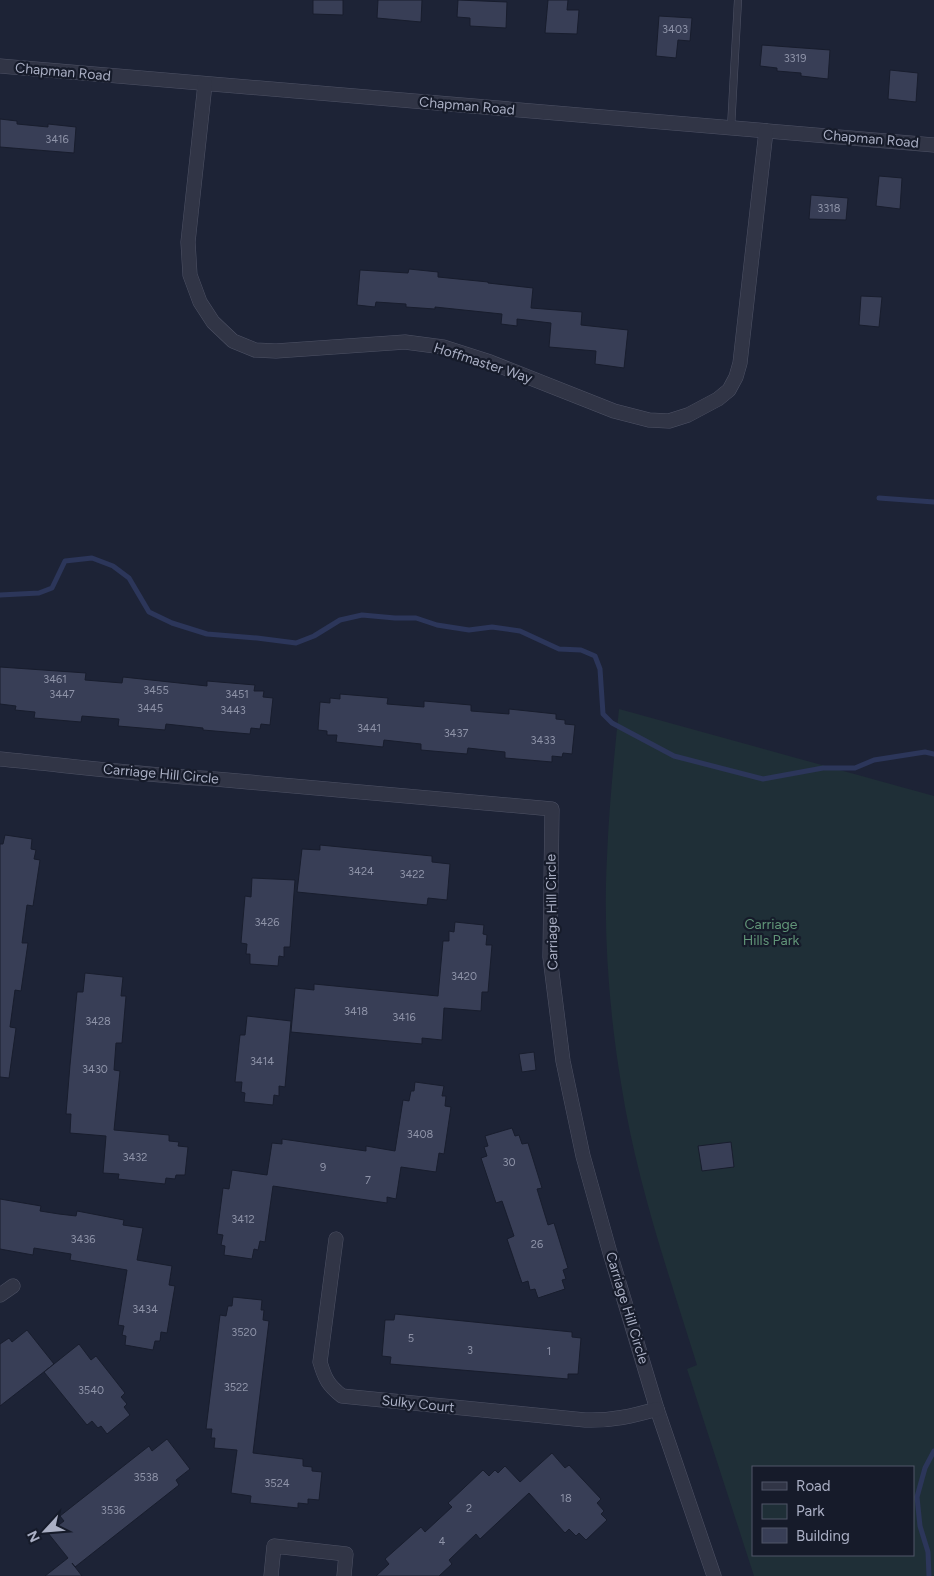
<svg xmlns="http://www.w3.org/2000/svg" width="934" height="1576" font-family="Figtree,sans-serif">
	<rect width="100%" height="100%" fill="#1d2336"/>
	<!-- green -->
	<path fill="#1f2f37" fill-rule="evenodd" d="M619,709L934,796V1576H754L687,1369L697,1365C668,1272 636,1180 621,1083C609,1011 603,930 607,857C609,807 614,758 619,709ZM753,1467H913V1555H753Z"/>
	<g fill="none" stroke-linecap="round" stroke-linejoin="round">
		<!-- stream -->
		<g stroke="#2c365a" stroke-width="5">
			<polyline points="879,498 934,502"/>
			<polyline points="0,595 39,593 52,588 65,561 92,558 113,566 129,578 149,612 172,623 207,634 257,638 296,643 314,636 340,620 362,615 395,618 416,618 437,625 469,630 492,627 520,631 559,649 581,650 595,656 600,669 603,714 612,723 674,756 763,779 823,768 855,768 874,760 925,752 934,754"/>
			<polyline points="929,1576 928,1552 920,1526 917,1497 925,1468 934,1451"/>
		</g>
	</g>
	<!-- building -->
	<g fill="#383e56" stroke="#181d2d">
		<polygon points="313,0 343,0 343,15 313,14"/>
		<polygon points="378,0 422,0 421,22 377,18"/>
		<polygon points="458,0 507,2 506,28 470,26 470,18 457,17"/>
		<polygon points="548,0 568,0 567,10 579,10 577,34 545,33"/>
		<polygon points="659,16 692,18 690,41 678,40 676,58 656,56"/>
		<polygon points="762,45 830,50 828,79 801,76 801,73 777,71 777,68 760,66"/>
		<polygon points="890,70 918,73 916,102 888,99"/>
		<polygon points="0,119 17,121 17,124 48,127 48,124 76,127 74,153 0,147"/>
		<polygon points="879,176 902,178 900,209 876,206"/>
		<polygon points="811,195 848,198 846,220 809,219"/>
		<polygon points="409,269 438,272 438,277 488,282 488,283 533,288 531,308 582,312 581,325 628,330 624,368 595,364 596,351 549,347 551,323 517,319 517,326 501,324 502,314 435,307 435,309 406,307 406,304 376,302 375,307 357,305 360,270 408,273"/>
		<polygon points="861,296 882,297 879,327 859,325"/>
		<polygon points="0,667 86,673 85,680 122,683 123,677 207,686 207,681 255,685 254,691 264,691 263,697 273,698 270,725 261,724 260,729 251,728 250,734 203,730 203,728 166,724 165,730 118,726 119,719 82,716 81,722 34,718 35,712 15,710 16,706 0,704"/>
		<polygon points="340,694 388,698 387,704 424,707 424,701 471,705 471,711 509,714 509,709 556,714 556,719 565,720 565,724 575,725 572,754 563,753 562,757 552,756 552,762 505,758 505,752 468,748 467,754 421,750 421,744 384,740 383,747 336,742 337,735 327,735 327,731 318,730 320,702 330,703 330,698 340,699"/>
		<polygon points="5,835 32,839 31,849 36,850 34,859 40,860 33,906 27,905 22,943 28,943 21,991 15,990 10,1027 16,1028 9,1078 0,1077 0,844 3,844"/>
		<polygon points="320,845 432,856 432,862 450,864 447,900 428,898 427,905 297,892 302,849 320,850"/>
		<polygon points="252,878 295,880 290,947 284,947 284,957 279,956 278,966 250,964 250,954 246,954 247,944 241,943 245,896 251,897"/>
		<polygon points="455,922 484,925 483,934 487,935 486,945 492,945 488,992 482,992 481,1011 444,1008 442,1040 422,1038 422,1044 291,1032 295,988 314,990 314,984 438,996 443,941 449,941 449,931 454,932"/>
		<polygon points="85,973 123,977 121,996 126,996 122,1043 116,1043 114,1070 120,1071 114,1130 169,1135 169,1141 179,1142 178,1146 188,1147 185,1175 176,1175 175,1179 166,1178 165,1184 118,1179 119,1174 103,1173 106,1136 70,1133 71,1114 66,1114 70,1065 77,992 83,992"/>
		<polygon points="247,1016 291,1021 285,1087 279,1086 279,1096 274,1095 273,1105 244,1102 245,1093 241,1092 242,1082 235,1082 240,1035 245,1035"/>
		<polygon points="534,1052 536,1070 522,1072 519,1054"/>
		<polygon points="415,1082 444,1086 442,1096 446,1096 445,1106 451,1107 444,1154 439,1153 436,1172 401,1167 396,1199 387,1197 387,1203 273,1186 265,1242 260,1241 258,1250 254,1249 252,1259 224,1255 225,1246 221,1245 223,1235 217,1234 223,1188 229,1189 232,1170 267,1175 272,1143 282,1144 282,1139 366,1151 366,1146 395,1151 403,1100 409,1101 411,1091 414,1091"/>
		<polygon points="512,1128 515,1136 519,1135 522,1144 528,1143 542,1188 537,1189 548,1225 554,1223 568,1268 563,1270 566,1279 562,1280 565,1289 538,1298 535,1289 530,1290 528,1281 522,1283 507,1239 514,1236 502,1201 496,1203 481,1158 487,1156 484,1147 488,1146 485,1136"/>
		<polygon points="731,1142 734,1167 702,1171 698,1146"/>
		<polygon points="0,1199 41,1206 40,1211 59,1214 76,1216 77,1211 124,1220 123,1225 143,1228 137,1260 172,1266 169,1285 175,1286 167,1333 161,1332 160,1341 155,1341 153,1350 125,1345 126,1336 122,1335 124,1326 118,1325 127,1270 70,1260 71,1254 34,1248 33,1255 0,1249"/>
		<polygon points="233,1297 262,1300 261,1310 264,1310 263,1320 269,1321 253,1453 303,1459 303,1466 312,1467 312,1471 322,1472 319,1500 308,1499 308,1504 298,1503 298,1508 250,1503 251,1496 231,1493 237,1450 214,1448 215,1438 211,1438 212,1429 206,1429 220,1315 226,1316 228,1306 232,1306"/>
		<polygon points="395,1314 572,1332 572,1337 581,1338 578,1374 568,1374 568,1379 390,1364 391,1357 382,1356 385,1320 394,1320"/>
		<polygon points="27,1330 54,1364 0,1406 0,1344 9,1338 12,1342"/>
		<polygon points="79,1344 91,1360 96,1356 125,1393 121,1397 127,1404 124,1407 130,1415 107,1434 101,1426 98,1428 92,1421 87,1425 44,1372"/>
		<polygon points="167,1439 190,1469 176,1480 179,1485 75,1567 72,1563 82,1576 45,1576 68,1558 48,1533 64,1521 60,1516 149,1446 152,1451"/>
		<polygon points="552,1453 565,1468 569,1465 601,1499 597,1503 604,1511 601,1514 607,1520 586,1540 579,1533 576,1536 569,1529 565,1533 529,1493 480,1539 476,1534 449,1560 452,1564 439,1576 376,1576 389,1564 385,1559 421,1527 425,1532 452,1507 448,1503 483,1470 489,1476 495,1470 498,1473 505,1466 520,1482"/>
	</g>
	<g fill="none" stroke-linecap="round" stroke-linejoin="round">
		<defs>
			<polyline id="service" points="731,128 738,0"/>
			<g id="minor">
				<polyline points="0,66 934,145"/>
				<polyline points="205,84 188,242 190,275 200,302 213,322 233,341 255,350 276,351 405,342 443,347 490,362 614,411 649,420 669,421 688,415 718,399 729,390 736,377 740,363 766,131"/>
				<path d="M0,759C72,766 143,775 215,779L552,809L550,957L563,1061L583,1156L610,1253L657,1409L714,1576"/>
				<path d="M336,1239L320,1362C325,1379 328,1385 342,1396L585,1420C611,1421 633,1416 657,1409"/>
				<polyline points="0,1295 13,1286"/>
				<polyline points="271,1576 274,1546 346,1554 344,1576"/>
			</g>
		</defs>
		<!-- service casing -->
		<use href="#service" stroke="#4e5265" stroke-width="8"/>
		<!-- minor casing -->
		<use href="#minor" stroke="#4e5265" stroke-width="15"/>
		<!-- service -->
		<use href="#service" stroke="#313546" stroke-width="7"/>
		<!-- minor -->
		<use href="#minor" stroke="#313546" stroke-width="14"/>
	</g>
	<g text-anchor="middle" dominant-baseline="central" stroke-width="4.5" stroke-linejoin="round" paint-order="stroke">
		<!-- number labels -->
		<g font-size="11" fill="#8e93a8">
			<text x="675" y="29">3403</text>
			<text x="795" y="58">3319</text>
			<text x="57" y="139">3416</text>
			<text x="829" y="208">3318</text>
			<text x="55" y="679">3461</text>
			<text x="156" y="690">3455</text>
			<text x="62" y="694">3447</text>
			<text x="237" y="694">3451</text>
			<text x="150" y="708">3445</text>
			<text x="233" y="710">3443</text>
			<text x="369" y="728">3441</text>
			<text x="456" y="733">3437</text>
			<text x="543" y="740">3433</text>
			<text x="361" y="871">3424</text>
			<text x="412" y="874">3422</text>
			<text x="267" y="922">3426</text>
			<text x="464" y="976">3420</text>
			<text x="356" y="1011">3418</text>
			<text x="404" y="1017">3416</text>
			<text x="98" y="1021">3428</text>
			<text x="262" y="1061">3414</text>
			<text x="95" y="1069">3430</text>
			<text x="420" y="1134">3408</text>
			<text x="135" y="1157">3432</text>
			<text x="509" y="1162">30</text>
			<text x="323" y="1167">9</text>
			<text x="368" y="1180">7</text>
			<text x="243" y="1219">3412</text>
			<text x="83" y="1239">3436</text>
			<text x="537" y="1244">26</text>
			<text x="145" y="1309">3434</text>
			<text x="244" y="1332">3520</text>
			<text x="411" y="1338">5</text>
			<text x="470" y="1350">3</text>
			<text x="549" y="1351">1</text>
			<text x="236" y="1387">3522</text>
			<text x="91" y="1390">3540</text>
			<text x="146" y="1477">3538</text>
			<text x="277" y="1483">3524</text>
			<text x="566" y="1498">18</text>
			<text x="469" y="1508">2</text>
			<text x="113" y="1510">3536</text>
			<text x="442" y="1541">4</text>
		</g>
		<!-- street labels -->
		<g font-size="14" fill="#aaafc4" stroke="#161b2a">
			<text transform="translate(63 72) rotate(5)">Chapman Road</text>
			<text transform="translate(467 106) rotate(5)">Chapman Road</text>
			<text transform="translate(871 139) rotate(5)">Chapman Road</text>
			<text transform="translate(483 363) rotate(18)">Hoffmaster Way</text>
			<text transform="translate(161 774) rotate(5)">Carriage Hill Circle</text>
			<text transform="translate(552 912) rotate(-91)">Carriage Hill Circle</text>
			<text transform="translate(627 1308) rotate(73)">Carriage Hill Circle</text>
			<text transform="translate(418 1404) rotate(6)">Sulky Court</text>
		</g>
		<!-- park labels -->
		<g font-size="14" fill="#619578" stroke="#161b2a">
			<text x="771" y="924">Carriage<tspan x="771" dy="16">Hills Park</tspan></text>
		</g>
	</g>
	<!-- legend -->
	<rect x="752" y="1466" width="162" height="90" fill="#161b2a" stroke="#515668"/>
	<rect x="762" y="1482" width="25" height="8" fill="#313546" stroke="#515668"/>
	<text x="796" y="1491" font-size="15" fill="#aaafc4">Road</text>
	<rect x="762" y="1504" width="25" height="15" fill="#1f2f37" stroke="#515668"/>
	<text x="796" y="1516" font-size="15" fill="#aaafc4">Park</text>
	<rect x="762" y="1528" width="25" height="15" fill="#383e56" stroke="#515668"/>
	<text x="796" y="1541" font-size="15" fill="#aaafc4">Building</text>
	<!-- north arrow -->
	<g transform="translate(45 1531) rotate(244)" stroke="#161b2a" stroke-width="4" paint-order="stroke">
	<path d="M0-4L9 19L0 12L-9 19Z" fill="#aaafc4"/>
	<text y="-8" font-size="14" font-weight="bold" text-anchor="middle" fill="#aaafc4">N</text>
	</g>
</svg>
